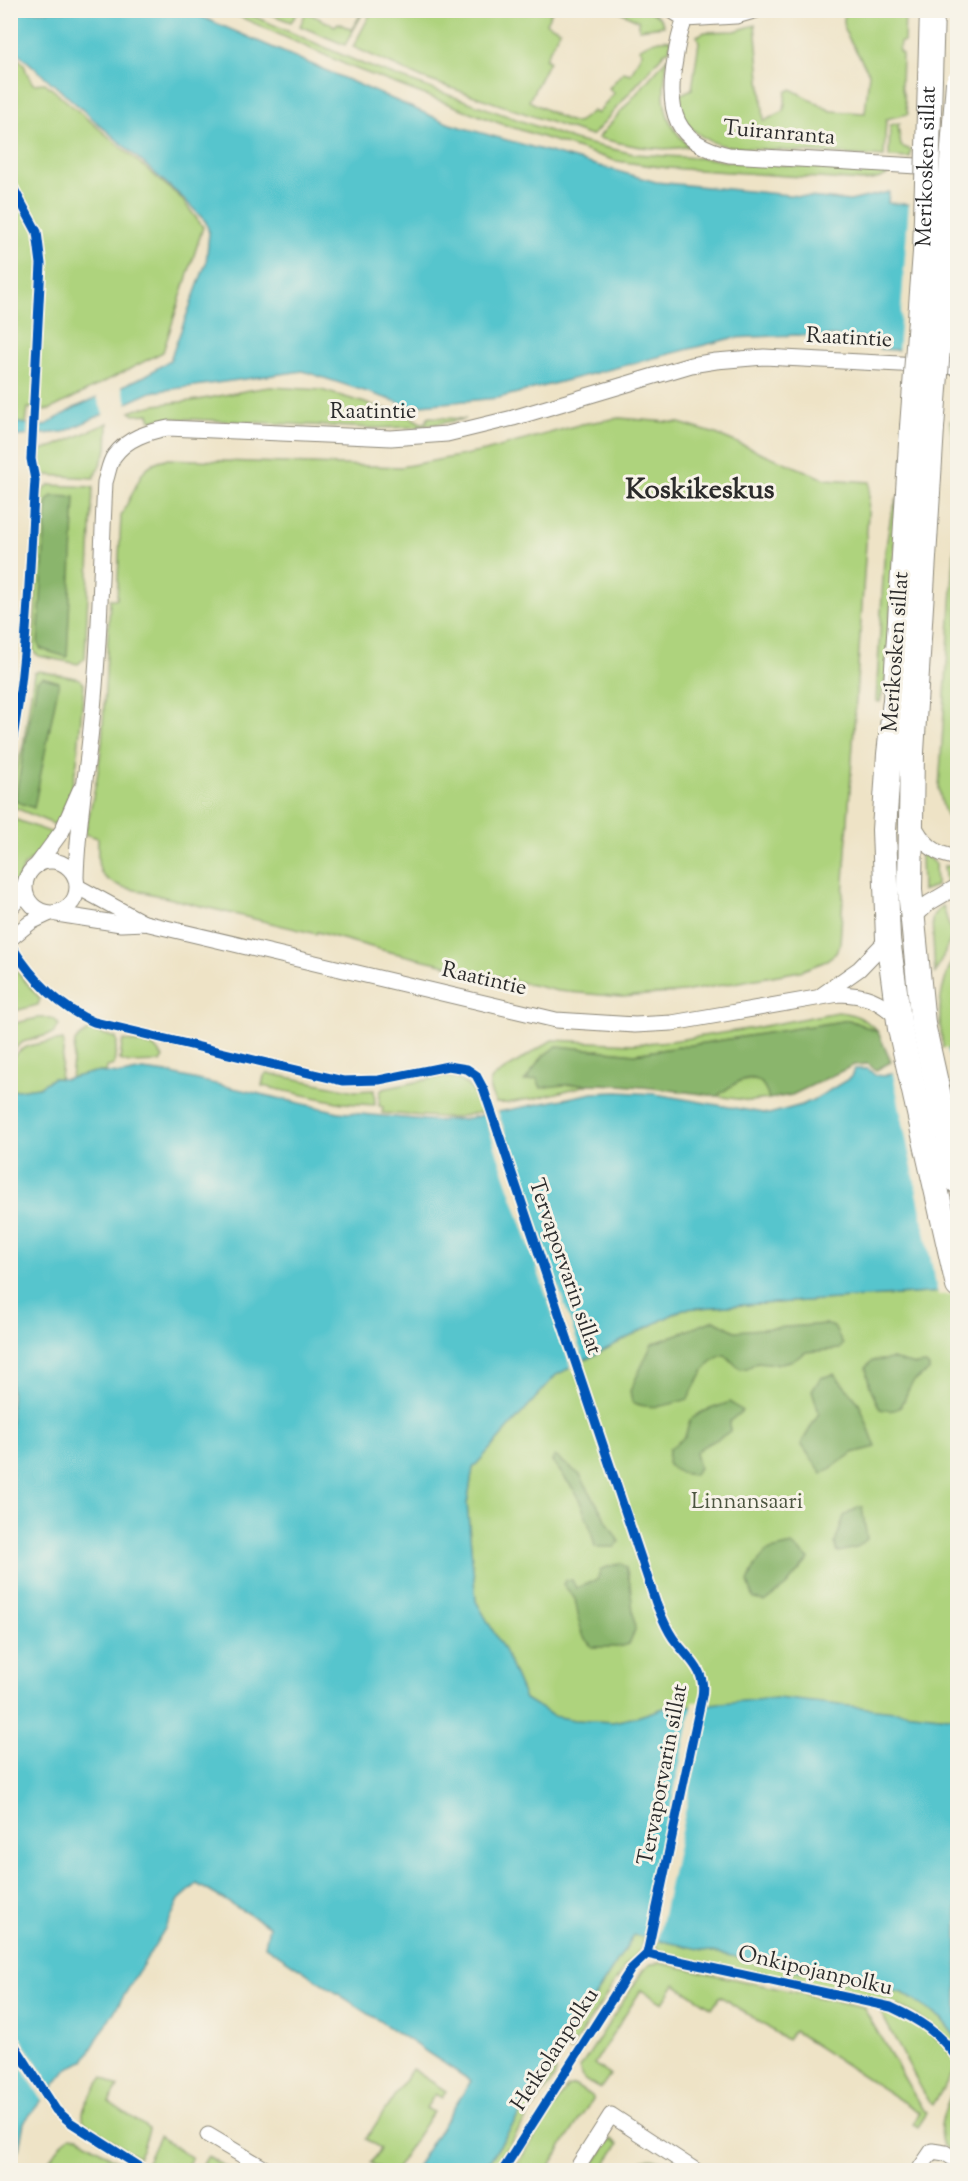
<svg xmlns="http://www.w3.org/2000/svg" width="968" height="2181" font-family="'Sorts Mill Goudy',serif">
	<rect width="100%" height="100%" fill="#f7f3e8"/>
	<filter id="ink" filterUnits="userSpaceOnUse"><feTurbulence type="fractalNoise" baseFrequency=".0167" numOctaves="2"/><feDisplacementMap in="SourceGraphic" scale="12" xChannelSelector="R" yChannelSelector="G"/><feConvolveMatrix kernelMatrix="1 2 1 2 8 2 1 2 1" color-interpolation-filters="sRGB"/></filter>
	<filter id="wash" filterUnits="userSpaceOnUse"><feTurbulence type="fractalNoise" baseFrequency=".008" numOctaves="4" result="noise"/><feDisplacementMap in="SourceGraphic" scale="24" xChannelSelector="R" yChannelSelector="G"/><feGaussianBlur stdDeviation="1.35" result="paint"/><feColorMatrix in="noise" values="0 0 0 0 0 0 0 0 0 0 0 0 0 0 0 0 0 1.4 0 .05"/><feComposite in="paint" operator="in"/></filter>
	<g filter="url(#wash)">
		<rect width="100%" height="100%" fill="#eee3c6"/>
		<!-- green -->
		<g fill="#aed37d" stroke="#6c7f54" stroke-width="1.5">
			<path d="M227,11H242L363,64L577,141L634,154L714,159L728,162L891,171C884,179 873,180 863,181L668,168L616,161L499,123L351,67Z"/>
			<polygon points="262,11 299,11 291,22"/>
			<polygon points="362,11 364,11 345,45 300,26 306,12 335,26 338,23 352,30"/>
			<path d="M372,11H552L546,23L560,30L545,59L549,61L529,101L566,120L577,123L593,111L597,114L614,93L609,88L623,72L631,74L642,52L639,49C649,42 659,38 671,40L669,51L665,52L593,135H588L422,78L353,47Z"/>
			<path d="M619,11C635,10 658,7 664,26L639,29V21Z"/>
			<path d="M844,11H905L904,42H900L899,52L902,54L901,85L908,114L886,119L884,157L731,147C705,143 676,125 679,95L692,89L699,42L697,36L705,32L735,31L755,25L764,121L784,111L786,92L791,89L831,111L865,113L869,73L844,30Z"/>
			<polygon points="11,53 24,64 26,71 33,84 45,83 181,198 203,227 163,352 49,410 28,408 26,424 11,422"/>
			<path d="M668,57C661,93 660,120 689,146C660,153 627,145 598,138Z"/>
			<polygon points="900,123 898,126 901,146 911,150 910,158 889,157 890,125"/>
			<path d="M271,387L321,390L406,415L421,423H425L429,417L466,419L417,427L371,428L168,418L151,420L149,414L134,415L130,412C150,404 170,403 191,401C218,397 244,390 271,387Z"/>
			<path d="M619,418L679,423L716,434L825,479L870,482L840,943L836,953L824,962L800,971L683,992L622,997L558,991L386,951L317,932L316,934L123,887C94,877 98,866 98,838L85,834L97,778L102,743L110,599H117L121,516L143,472C150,464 156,461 166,459L401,467L485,451L582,424Z"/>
			<polygon points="950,421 957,421 957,476"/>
			<polygon points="108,423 107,449 94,478 45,475 41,471 40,450 55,446"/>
			<polygon points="49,485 93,487 85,658 78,664 39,656 34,652 33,648 42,491"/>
			<polygon points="897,498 887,673 880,702 876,701 884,560 891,515"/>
			<path d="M957,512L958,830H957C945,819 941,804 939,788Z"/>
			<polygon points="39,671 80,679 84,684 77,762 71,790 58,826 11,806 10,788 23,746 34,673"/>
			<polygon points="11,818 53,833 37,855 24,866 11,898"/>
			<polygon points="921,851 935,864 936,886 922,891"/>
			<polygon points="944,866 957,867 957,878 946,882"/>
			<polygon points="943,906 952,936 935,974 932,919 936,912"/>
			<path d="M957,950V1044L944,1052C936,1011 939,987 957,950Z"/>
			<polygon points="11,964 40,999 38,1005 11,1012"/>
			<path d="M837,1012C855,1013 866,1019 878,1032L849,1020L635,1054L557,1046L543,1056L525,1081L537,1078L541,1088L564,1083L588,1085L533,1099C521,1099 508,1105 496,1103C491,1095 485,1083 495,1076L552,1040L632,1044L671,1041L754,1028Z"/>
			<path d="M38,1018C48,1018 54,1016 59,1025L54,1033L23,1042L11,1052V1024Z"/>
			<polygon points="90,1030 116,1038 117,1042 114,1065 107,1067 106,1072 95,1072 71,1078 75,1042 78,1038"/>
			<path d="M63,1040L64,1044L60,1078H53L39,1087L11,1091C11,1083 8,1070 11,1062C16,1043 47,1043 63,1040Z"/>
			<polygon points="124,1040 154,1047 163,1057 160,1062 129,1063 120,1060 122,1044"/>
			<polygon points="267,1073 355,1091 374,1090 375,1105 342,1103 262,1086 264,1076"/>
			<path d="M444,1076C467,1079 476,1091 483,1112L451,1118L382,1113L383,1107L379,1106L380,1092L383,1089Z"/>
			<polygon points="757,1079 766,1086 769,1099 750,1101 717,1096 739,1080"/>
			<polygon points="957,1291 957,1718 774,1699 664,1708 637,1717 613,1722 574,1720 553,1716 525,1699 504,1650 476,1601 467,1504 473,1468 556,1375 683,1309"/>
			<polygon points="634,1935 644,1937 640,1950 624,1968 570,2051 563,2047"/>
			<path d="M658,1940L903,1993L941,2018L957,2039V2053C940,2028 919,2015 892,2003L663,1954L656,1947Z"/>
			<path d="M660,1963L863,2007L921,2107L927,2113L918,2127L913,2124L920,2113L794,2031L787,2040L720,1996L712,2008L675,1984L663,2003L641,1990L594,2064L610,2075L600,2089C590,2083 579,2080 580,2068L644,1969L651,1964Z"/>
			<path d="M879,2009C903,2014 955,2041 955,2069L933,2105L928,2101Z"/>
			<polygon points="550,2067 556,2071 554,2078 492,2170 484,2170"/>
			<polygon points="412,2069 446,2091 442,2098 435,2094 426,2108 433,2112 395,2170 383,2170 371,2163 380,2148 366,2139"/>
			<path d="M103,2077L118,2087L109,2102L149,2129L143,2148L138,2157L84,2122C78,2108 96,2089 103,2077Z"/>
			<path d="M957,2084V2155L943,2145C935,2128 948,2099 957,2084Z"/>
			<polygon points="574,2085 592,2096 592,2100 547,2170 513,2170 567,2087"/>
			<polygon points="71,2136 79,2137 132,2170 42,2170 64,2141"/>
			<polygon points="159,2136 192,2158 184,2170 160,2170 147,2162"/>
			<polygon points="611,2139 619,2144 601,2170 589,2170"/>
			<polygon points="208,2156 230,2170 199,2170"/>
			<polygon points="654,2159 661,2161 677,2170 645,2170 636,2165 643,2160"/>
		</g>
		<!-- forest -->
		<g fill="#8ab56c" stroke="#5a704c" stroke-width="1.5">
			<polygon points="52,496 75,497 67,657 41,649 38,644 47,501"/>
			<polygon points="42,677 59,682 34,808 17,802 15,799 37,681"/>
			<path d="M849,1020L878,1032L891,1062L876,1070L868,1064L854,1065L792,1095L769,1099C760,1064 737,1081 717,1096C662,1089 595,1078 541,1088L537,1079L525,1081L543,1056L557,1046L635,1054Z"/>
			<path d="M714,1320L735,1331L826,1324L834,1327L843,1344L840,1349L806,1352L794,1360L777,1364L757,1362L748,1368L740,1369L725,1355C706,1358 697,1383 688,1399C669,1405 651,1411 632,1402L630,1391L652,1344Z"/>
			<path d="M892,1359L915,1365L926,1364L929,1367V1371C924,1375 916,1378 913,1382C901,1397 908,1416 880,1409C873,1396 867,1381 866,1367L872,1361Z"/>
			<polygon points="834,1374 859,1403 876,1447 853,1453 822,1474 801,1444 819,1413 812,1390 821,1378"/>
			<path d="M730,1402L742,1411L730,1421V1431C719,1441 705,1442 695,1453L699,1468L693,1475L680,1473L668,1465L669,1449L685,1437L690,1420L702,1412Z"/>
			<polygon points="555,1456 580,1475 619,1542 615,1547 595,1547 590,1527 577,1494 552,1461"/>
			<polygon points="859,1507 862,1507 867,1539 856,1548 838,1552 835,1543 844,1516"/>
			<polygon points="792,1545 809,1559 786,1586 765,1602 754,1599 748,1582 755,1566 767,1551"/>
			<polygon points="620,1563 626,1567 630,1584 635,1630 629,1644 618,1647 592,1647 582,1635 575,1599 563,1584 566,1580 572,1580 576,1588 597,1580 601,1569"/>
		</g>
		<!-- water -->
		<g fill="#57c5cd" stroke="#41787c" stroke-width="1.5">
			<polygon points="11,11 188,11 450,124 656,182 850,201 889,192 888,203 957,207 957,354 880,349 880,338 796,335 732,338 498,398 410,406 303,371 151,392 64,432 11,437 11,422 44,426 74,408 145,376 170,360 206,263 209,233 206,222 182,197 11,47"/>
			<polygon points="957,1044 957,1291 683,1309 556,1375 473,1468 467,1504 476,1601 504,1650 525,1699 553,1716 574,1720 613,1722 637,1717 664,1708 777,1698 957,1718 957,2039 941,2018 903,1993 634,1935 484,2170 414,2170 471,2081 265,1946 269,1926 197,1884 179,1900 169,1922 84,2061 68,2068 24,2122 19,2149 11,2162 11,1091 39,1087 53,1078 66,1079 95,1072 122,1074 143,1070 167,1073 339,1112 436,1121 464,1119 593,1093 618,1092 655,1094 769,1114 802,1105 817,1098 850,1078 855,1069 868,1069 875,1075 884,1076 944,1052"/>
		</g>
		<!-- pier -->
		<g fill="#eee3c6">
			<polygon points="909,202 958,204 957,302 954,357 898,353"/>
			<polygon points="121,384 128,405 104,416 96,395"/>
			<polygon points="28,422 41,422 40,437 27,439"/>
			<polygon points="947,1047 958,1093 958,1294 938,1295 892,1069"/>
			<polygon points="497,1109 585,1364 572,1370 483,1112"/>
			<polygon points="709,1701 657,1943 643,1940 693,1702"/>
			<polygon points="11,2022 54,2091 44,2103 11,2050"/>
		</g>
	</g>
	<g filter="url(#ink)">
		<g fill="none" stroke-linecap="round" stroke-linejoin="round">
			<defs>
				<g id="street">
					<polyline points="671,10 685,19 736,16 757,10"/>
					<path d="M685,19C680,32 677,45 675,60C666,110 674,143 729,155L934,167"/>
					<path d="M913,823C921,841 936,857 958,857"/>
					<circle cx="51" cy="887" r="26"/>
					<polyline points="37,865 62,831 80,790"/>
					<path d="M76,878C77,828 86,779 91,729C100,647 101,564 105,482C108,474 109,463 114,456C127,438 148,432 168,428L391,438L447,434L513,418L691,365L716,361L764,357L958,367"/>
					<polyline points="78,887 144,923"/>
					<polyline points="10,909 18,899 25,884"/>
					<path d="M57,914L121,924L145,923L556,1020L635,1025L672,1023L839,994C866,995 878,999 898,1018"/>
					<polyline points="912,919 929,903 958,886"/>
					<polyline points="10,939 31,922 48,914"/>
					<polyline points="822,995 859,969 888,939"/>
					<polyline points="208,2135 267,2170"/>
					<polyline points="576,2170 611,2115 695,2170"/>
					<polyline points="919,2170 932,2151 945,2153 958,2161"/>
				</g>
				<g id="primary">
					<polyline points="930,78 932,10"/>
					<polyline points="912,427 895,700 889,754 884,830 888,939 900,1029 958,1286"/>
					<polyline points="932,428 912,752 910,890 923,1024 958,1182"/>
				</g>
			</defs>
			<!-- street casing -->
			<use href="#street" stroke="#8c8778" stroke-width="17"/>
			<!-- primary casing -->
			<use href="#primary" stroke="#8c8778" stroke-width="26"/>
			<!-- street -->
			<use href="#street" stroke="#fff" stroke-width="15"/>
			<!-- primary -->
			<use href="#primary" stroke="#fff" stroke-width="24"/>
			<defs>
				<g id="primary-bridge">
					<path id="s1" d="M912,427L925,252L930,78"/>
					<polyline points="932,428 958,82"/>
				</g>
			</defs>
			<!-- primary-bridge casing -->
			<use href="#primary-bridge" stroke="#8c8778" stroke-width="26" stroke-linecap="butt"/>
			<!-- primary-bridge -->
			<use href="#primary-bridge" stroke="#fff" stroke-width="24"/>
			<defs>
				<g id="cycleway">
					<path d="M10,182L37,232L41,264L31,459L35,480C29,571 28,664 10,753"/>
					<path d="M10,944C31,977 57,1007 94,1022L343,1081L379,1080L448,1066L467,1069L476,1075L484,1090L656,1603C661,1615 666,1628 673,1638C687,1658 707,1670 702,1696L647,1954"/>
					<path d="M647,1954L891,2007C921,2021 938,2032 958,2059"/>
					<polyline points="10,2038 56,2110 70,2122 145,2170"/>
					<polyline points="503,2170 631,1969 647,1954"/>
				</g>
			</defs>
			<!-- cycleway casing -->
			<use href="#cycleway" stroke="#f7f3e8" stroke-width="13"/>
			<!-- cycleway -->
			<use href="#cycleway" stroke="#0057b8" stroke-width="9"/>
		</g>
	</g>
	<g text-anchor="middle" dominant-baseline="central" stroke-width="6" stroke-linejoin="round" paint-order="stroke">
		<!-- street labels -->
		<g font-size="22" fill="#2b2b2b" stroke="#f7f3e8">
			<text transform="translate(779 134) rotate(5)">Tuiranranta</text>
			<text stroke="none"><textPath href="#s1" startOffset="261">Merikosken sillat</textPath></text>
			<text transform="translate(849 339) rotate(3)">Raatintie</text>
			<text x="373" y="413">Raatintie</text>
			<text transform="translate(897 652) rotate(-86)">Merikosken sillat</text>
			<text transform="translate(484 980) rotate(13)">Raatintie</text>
			<text transform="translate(564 1267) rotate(71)">Tervaporvarin sillat</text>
			<text transform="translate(664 1775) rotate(-79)">Tervaporvarin sillat</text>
			<text transform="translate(815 1972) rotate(13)">Onkipojanpolku</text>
			<text transform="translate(556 2050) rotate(-57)">Heikolanpolku</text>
		</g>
		<!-- park labels -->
		<g font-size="22" fill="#4c5540" stroke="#f7f3e8">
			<text x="747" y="1503">Linnansaari</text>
		</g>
		<!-- district labels -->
		<g font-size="28" font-weight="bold" fill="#2b2b2b" stroke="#f7f3e8">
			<text x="700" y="491">Koskikeskus</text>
		</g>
	</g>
	<!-- margin -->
	<rect width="968" height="2181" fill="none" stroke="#f7f3e8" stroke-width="36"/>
</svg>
